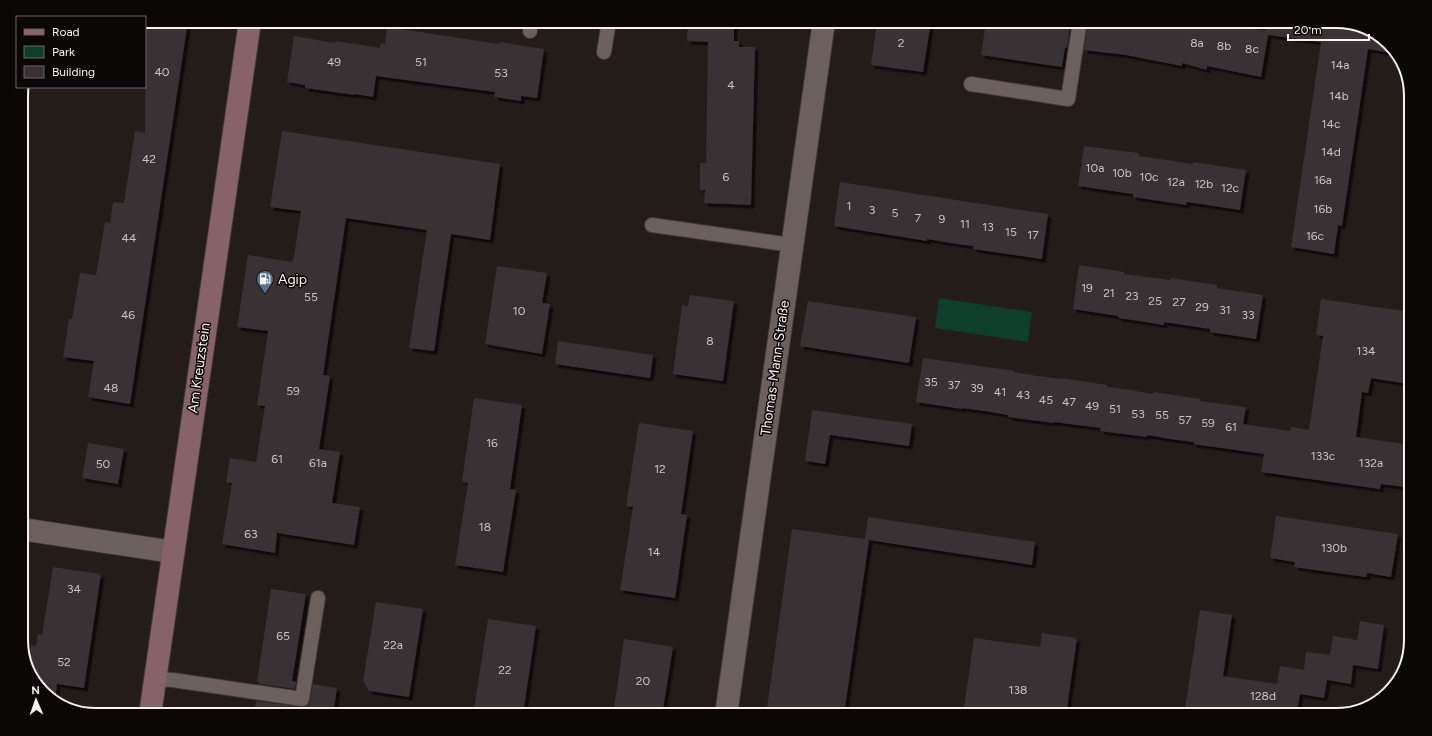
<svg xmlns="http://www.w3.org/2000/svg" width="1432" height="736" font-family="Figtree,sans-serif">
	<defs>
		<filter id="shadow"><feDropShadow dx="3.5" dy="3.5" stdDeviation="0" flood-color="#0009"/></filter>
	</defs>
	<rect width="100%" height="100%" fill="#241c18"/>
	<!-- green -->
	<polygon fill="#0f3e2c" points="939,298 1032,312 1028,342 935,328"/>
	<!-- building -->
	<g fill="#393034" filter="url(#shadow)">
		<polygon points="150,21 188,21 130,404 88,397 94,361 63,357 69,319 72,319 80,273 96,275 105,222 110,223 113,202 124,203 135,131 145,133 145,27 149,27"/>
		<polygon points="688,21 734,21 734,41 739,41 739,47 755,47 751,205 704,203 705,190 700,190 700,163 706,163 708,42 687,41"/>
		<polygon points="877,21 931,21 923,72 871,65"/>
		<polygon points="986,21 1071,21 1067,48 1065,47 1062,67 981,55"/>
		<polygon points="1088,21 1197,21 1214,24 1214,22 1266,31 1266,21 1331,21 1369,29 1398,54 1368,49 1342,226 1338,225 1334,254 1291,247 1321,42 1268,35 1261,77 1207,66 1207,70 1182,63 1182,66 1126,55 1084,50"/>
		<polygon points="387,27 499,44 500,42 544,49 537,98 521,96 521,101 494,97 495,92 376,76 373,97 355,94 355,95 305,88 305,85 287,82 294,36 335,43 336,41 380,48 381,43 385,44"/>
		<polygon points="282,131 500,164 490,240 451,234 434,351 409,348 427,230 346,218 323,375 330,376 319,449 340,452 332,503 360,507 354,545 277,533 275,553 222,544 232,483 226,482 230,458 256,462 265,406 257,405 268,331 237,327 248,255 293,262 301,211 270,207"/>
		<polygon points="1084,146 1139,153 1139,156 1193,164 1193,162 1246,170 1240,210 1187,202 1186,205 1133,197 1133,194 1078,186"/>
		<polygon points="840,182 1048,214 1042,259 973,249 973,246 950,243 927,239 927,241 834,226"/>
		<polygon points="1079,265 1124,272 1124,274 1170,280 1171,278 1217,285 1217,288 1263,295 1256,339 1210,332 1210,329 1164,322 1164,325 1140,321 1118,318 1118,316 1073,309"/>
		<polygon points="497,266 547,273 542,303 550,304 542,354 485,344"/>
		<polygon points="690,295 734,301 723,381 673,374 682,305 688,306"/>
		<polygon points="1321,299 1411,312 1411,366 1408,384 1371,378 1368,393 1362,392 1356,437 1411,445 1405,487 1381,484 1380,489 1261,472 1264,454 1193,444 1194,442 1170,439 1147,435 1147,437 1100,431 1101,428 1054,422 1054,423 1008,417 1008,415 985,411 962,408 962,409 916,402 923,358 1015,371 1014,372 1037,376 1061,379 1061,378 1107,385 1107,387 1130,390 1153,394 1154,392 1200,399 1200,401 1246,407 1243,424 1290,431 1291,427 1309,430 1323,336 1316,335"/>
		<polygon points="808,301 916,317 909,363 800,346"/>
		<polygon points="558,341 653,355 650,378 555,364"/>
		<polygon points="474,398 522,405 510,489 516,490 503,572 455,565 468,483 462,481"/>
		<polygon points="812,410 912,424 909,446 830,435 825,464 805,461"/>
		<polygon points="639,423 693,431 681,514 687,515 675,598 620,590 633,507 626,506"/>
		<polygon points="88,443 124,449 118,484 82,478"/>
		<polygon points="1276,516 1398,534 1391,577 1367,573 1366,577 1315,570 1294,567 1295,562 1270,558"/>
		<polygon points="868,517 1035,542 1032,565 869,540 844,715 766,715 792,529 865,539"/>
		<polygon points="53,567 101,574 84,688 57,684 55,700 34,681 28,666 31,645 36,646 38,634 42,635"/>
		<polygon points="271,589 306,594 292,681 296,682 295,689 259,684 259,682 257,682"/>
		<polygon points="376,602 423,609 409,697 369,691 363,681"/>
		<polygon points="1200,610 1232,615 1223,676 1277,684 1280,666 1304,670 1306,652 1330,655 1333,636 1357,640 1360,621 1384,625 1378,669 1353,665 1351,684 1327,680 1324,698 1300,694 1297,712 1273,708 1272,715 1184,715"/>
		<polygon points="488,619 536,626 523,715 473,715"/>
		<polygon points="1042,633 1077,638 1066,715 963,715 974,638 1040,647"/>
		<polygon points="624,639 673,647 662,715 613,715"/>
		<polygon points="313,684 337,688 333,715 254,715 256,701 301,707 305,707 310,701"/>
	</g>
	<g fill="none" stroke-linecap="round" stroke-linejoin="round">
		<defs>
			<g id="lane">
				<polyline points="530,31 531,21"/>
				<polyline points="604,52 609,21"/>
				<polyline points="971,84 1068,99 1080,21"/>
				<polyline points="652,225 792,245"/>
				<polyline points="156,679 173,680 302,699 318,598"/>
			</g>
			<g id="street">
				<polyline points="21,529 173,552"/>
				<polyline points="726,715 824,21"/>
			</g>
			<polyline id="secondary" points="150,715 250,21"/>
		</defs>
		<!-- lane casing -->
		<use href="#lane" stroke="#413a38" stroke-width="16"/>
		<!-- street casing -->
		<use href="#street" stroke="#413a38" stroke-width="24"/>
		<!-- secondary casing -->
		<use href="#secondary" stroke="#413a38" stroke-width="24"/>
		<!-- lane -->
		<use href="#lane" stroke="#6b605c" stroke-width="14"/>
		<!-- street -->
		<use href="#street" stroke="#6b605c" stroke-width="22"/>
		<!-- secondary -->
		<use href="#secondary" stroke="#876369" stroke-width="22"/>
	</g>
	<!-- icons -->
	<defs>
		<symbol id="fuel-pin" viewBox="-11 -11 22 30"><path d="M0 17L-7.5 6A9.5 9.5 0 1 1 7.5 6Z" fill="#5c6f8a" stroke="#0b0706"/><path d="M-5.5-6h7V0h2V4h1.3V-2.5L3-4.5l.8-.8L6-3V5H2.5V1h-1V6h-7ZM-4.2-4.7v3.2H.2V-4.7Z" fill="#fff"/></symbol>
	</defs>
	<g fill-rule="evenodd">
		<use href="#fuel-pin" x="255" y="269" width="20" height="27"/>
	</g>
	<g text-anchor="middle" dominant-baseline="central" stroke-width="3" stroke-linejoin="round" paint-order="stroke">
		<!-- number labels -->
		<g font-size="12" fill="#c9c2c1">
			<text x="901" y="43">2</text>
			<text x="1197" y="43">8a</text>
			<text x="1224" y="46">8b</text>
			<text x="1252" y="49">8c</text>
			<text x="334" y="62">49</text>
			<text x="421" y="62">51</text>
			<text x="1340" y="65">14a</text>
			<text x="162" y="72">40</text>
			<text x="501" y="73">53</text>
			<text x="731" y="85">4</text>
			<text x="1339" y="96">14b</text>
			<text x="1331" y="124">14c</text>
			<text x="1331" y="152">14d</text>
			<text x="149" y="159">42</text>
			<text x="1095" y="168">10a</text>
			<text x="1122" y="173">10b</text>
			<text x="726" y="177">6</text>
			<text x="1149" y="177">10c</text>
			<text x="1323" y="180">16a</text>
			<text x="1176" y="182">12a</text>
			<text x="1204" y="184">12b</text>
			<text x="1230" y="188">12c</text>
			<text x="849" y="206">1</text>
			<text x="1323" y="209">16b</text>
			<text x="872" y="210">3</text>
			<text x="895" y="213">5</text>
			<text x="918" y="218">7</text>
			<text x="942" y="219">9</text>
			<text x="965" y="224">11</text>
			<text x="988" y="227">13</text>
			<text x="1011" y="232">15</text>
			<text x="1033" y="235">17</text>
			<text x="1315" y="236">16c</text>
			<text x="129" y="238">44</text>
			<text x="1087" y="288">19</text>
			<text x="1109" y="293">21</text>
			<text x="1132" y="296">23</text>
			<text x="311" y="297">55</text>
			<text x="1155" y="301">25</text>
			<text x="1179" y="302">27</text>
			<text x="1202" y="307">29</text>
			<text x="1225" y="310">31</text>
			<text x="519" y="311">10</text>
			<text x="128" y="315">46</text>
			<text x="1248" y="315">33</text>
			<text x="710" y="341">8</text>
			<text x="1366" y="351">134</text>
			<text x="931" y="382">35</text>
			<text x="954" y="385">37</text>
			<text x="111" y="388">48</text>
			<text x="977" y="388">39</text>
			<text x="293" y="391">59</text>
			<text x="1000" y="392">41</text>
			<text x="1023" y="395">43</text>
			<text x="1046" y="400">45</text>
			<text x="1069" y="402">47</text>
			<text x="1092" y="406">49</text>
			<text x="1115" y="409">51</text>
			<text x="1138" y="414">53</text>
			<text x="1162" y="415">55</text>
			<text x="1185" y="420">57</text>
			<text x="1208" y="423">59</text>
			<text x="1231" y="427">61</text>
			<text x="492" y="443">16</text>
			<text x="1323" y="456">133c</text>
			<text x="277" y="459">61</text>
			<text x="318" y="463">61a</text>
			<text x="1371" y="463">132a</text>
			<text x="103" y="464">50</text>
			<text x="660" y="469">12</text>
			<text x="485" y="527">18</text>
			<text x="251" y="534">63</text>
			<text x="1334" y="548">130b</text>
			<text x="654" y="552">14</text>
			<text x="74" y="589">34</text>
			<text x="283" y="636">65</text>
			<text x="393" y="645">22a</text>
			<text x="64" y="662">52</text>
			<text x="505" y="670">22</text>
			<text x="643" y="681">20</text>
			<text x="1018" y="690">138</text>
			<text x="1263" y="696">128d</text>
		</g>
		<!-- poi labels -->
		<g font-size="14" fill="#f9f2f0" stroke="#0b0706" text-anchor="start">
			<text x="278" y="279">Agip</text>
		</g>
		<!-- street labels -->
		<g font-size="14" fill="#f9f2f0" stroke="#0b0706">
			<text transform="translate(199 368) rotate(-82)">Am Kreuzstein</text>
			<text transform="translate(775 368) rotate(-82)">Thomas-Mann-Straße</text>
		</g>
	</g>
	<!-- crop -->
	<path d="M0 0H1432V736H0ZM96 28H1336A68 68 0 0 1 1404 96V640A68 68 0 0 1 1336 708H96A68 68 0 0 1 28 640V96A68 68 0 0 1 96 28Z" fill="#0b0706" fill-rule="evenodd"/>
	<path fill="none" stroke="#f9f2f0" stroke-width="2" d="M96 28H1336A68 68 0 0 1 1404 96V640A68 68 0 0 1 1336 708H96A68 68 0 0 1 28 640V96A68 68 0 0 1 96 28Z"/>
	<!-- legend -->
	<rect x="16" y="16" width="130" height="72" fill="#0b0706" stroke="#6a6564"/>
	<rect x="24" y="29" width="20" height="6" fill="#876369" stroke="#6a6564"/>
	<text x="52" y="36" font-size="12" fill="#f9f2f0">Road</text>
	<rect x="24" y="46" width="20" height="12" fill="#0f3e2c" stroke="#6a6564"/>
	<text x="52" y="56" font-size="12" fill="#f9f2f0">Park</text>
	<rect x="24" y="66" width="20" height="12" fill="#393034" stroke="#6a6564"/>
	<text x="52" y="76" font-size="12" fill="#f9f2f0">Building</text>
	<!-- north arrow -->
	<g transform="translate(36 700) rotate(358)" stroke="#0b0706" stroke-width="3" paint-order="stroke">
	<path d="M0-3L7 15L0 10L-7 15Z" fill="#f9f2f0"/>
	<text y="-6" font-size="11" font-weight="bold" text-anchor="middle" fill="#f9f2f0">N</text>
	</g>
	<!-- scale -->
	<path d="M1288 34v6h81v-6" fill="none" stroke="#f9f2f0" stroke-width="2"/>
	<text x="1294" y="34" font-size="12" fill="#f9f2f0" stroke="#0b0706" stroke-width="3" paint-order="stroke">20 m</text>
</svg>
